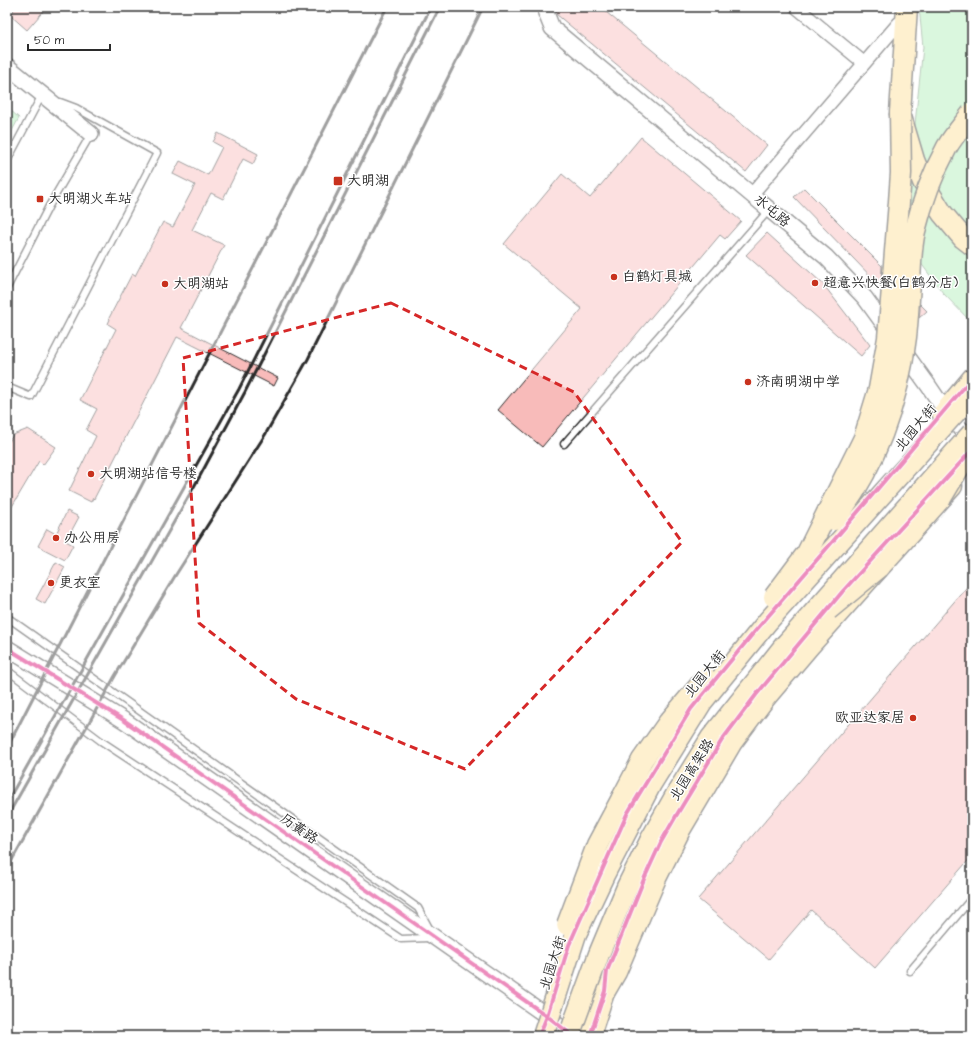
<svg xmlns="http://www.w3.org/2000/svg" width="979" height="1043" font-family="'Architects Daughter','LXGW WenKai TC',sans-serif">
	<rect width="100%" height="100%" fill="#fff"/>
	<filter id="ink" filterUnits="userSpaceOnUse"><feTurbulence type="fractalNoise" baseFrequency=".025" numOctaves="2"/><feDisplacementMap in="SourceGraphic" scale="8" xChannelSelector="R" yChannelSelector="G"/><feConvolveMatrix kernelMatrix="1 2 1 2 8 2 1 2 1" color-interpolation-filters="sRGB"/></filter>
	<g filter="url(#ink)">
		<!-- green -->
		<g fill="#aeedb5" stroke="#6c8c70">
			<polygon points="919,7 972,7 972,323 943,293 903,239 923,47"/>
			<polygon points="7,107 19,118 7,140"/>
		</g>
		<!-- building -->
		<g fill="#f8bbba" stroke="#2b2b2b">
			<polygon points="16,7 47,7 27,30 10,15"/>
			<polygon points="558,7 600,7 767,145 746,172 556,14"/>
			<polygon points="218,133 258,154 253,164 243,159 223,199 211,193 192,230 224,245 181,328 278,378 274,386 177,337 94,499 93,498 91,502 69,491 96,436 86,430 97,409 80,400 116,329 108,324 110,319 109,318 132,274 135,276 163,222 173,227 195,185 173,174 180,161 208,175 222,147 213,142"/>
			<polygon points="641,137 741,221 725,239 720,235 542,447 498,410 582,309 504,244 562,174 590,198"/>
			<polygon points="804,188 882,266 881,287 794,197"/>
			<polygon points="767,233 823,284 870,345 861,356 746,255"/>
			<polygon points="920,304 927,311 919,318 920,310"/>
			<polygon points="28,429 56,447 43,465 39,461 7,515 7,445 13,435"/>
			<polygon points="67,511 79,517 66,541 73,545 65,560 38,546 47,529 56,534"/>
			<polygon points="56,562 65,567 45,604 36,599"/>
			<polygon points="972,581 972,856 875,968 811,910 769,959 698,899"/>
		</g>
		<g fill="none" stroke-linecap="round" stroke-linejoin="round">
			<defs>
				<g id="service">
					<polyline points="7,161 42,95"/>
					<polyline points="7,288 49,206 91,134"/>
					<polyline points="7,387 31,397 157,153 76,108 60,102"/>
					<polyline points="564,444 769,210"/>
					<polyline points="7,617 418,908 429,928"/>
					<polyline points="7,670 101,741 401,939 429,938"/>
					<polyline points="910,971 972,898"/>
				</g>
				<g id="minor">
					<polyline points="796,7 864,63"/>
					<polyline points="752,194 899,23"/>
				</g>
				<g id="tertiary">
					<polyline points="549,7 546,13 552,28 826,257 865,298 928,385 945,410 972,443"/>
					<polyline points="7,66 91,134"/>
					<polyline points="7,648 125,721 547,1016 573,1036"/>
				</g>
				<g id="primary">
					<polyline points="942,414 972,378"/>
					<polyline points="590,1036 605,991 607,971 644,879 661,842 676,816 695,783 729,730"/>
				</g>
				<g id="trunk">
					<polyline points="907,7 900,113 914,160 923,182 942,213 963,238 972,245"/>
					<polyline points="651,839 677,793 711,738 785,645"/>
					<polyline points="605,991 616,972 656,878 680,830 732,742 765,698 810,645 952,486"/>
				</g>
			</defs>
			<!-- service casing -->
			<use href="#service" stroke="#2b2b2b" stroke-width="9"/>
			<!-- minor casing -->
			<use href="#minor" stroke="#2b2b2b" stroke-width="15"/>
			<!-- tertiary casing -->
			<use href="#tertiary" stroke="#2b2b2b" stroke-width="18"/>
			<!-- primary casing -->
			<use href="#primary" stroke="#2b2b2b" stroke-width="22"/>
			<!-- trunk casing -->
			<use href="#trunk" stroke="#2b2b2b" stroke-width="23"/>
			<!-- service -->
			<use href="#service" stroke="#fff" stroke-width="6"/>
			<!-- minor -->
			<use href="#minor" stroke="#fff" stroke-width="12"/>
			<!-- tertiary -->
			<use href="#tertiary" stroke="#fff" stroke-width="15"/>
			<!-- primary -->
			<use href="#primary" stroke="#fdde96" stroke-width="19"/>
			<!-- trunk -->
			<use href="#trunk" stroke="#fdde96" stroke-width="20"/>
			<!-- rail -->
			<g stroke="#2b2b2b" stroke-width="3">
				<polyline points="7,748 387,7"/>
				<polyline points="7,802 239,389 431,7"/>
				<polyline points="7,817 200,476 245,392 440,7"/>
				<polyline points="7,869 115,676 175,576 265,435 308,359 483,7"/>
			</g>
			<defs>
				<g id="trunk-bridge">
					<polyline points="941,498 971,448"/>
					<path d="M834,520C874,471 899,400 906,337C908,319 909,300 910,282C911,265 911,248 915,231C922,202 933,173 947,147C954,135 964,124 972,113"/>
					<polyline points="774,597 807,553 864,438 879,389 888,338 899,202 901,173 900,113"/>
					<polyline points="828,610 880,567"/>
					<polyline points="785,645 972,433"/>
					<polyline points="622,798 642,760 668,723 706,678"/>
					<polyline points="567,925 597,845 622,798 630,788"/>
					<polyline points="543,1036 576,934 604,875 651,784 702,702 768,621 972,394"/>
					<polyline points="569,1036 599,954 627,887 651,839"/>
				</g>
			</defs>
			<!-- trunk-bridge casing -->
			<use href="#trunk-bridge" stroke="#2b2b2b" stroke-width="23" stroke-linecap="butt"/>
			<!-- trunk-bridge -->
			<use href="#trunk-bridge" stroke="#fdde96" stroke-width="20"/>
			<defs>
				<g id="cycleway">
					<polyline points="7,648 125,721 547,1016 573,1036"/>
					<polyline points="539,1036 547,1016 569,945 627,814 691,709 751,636 834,540 972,378"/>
					<polyline points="590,1036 605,991 607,971 644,879 661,842 676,816 722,740 756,695 843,591 972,450"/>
				</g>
			</defs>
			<!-- cycleway casing -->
			<use href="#cycleway" stroke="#fff" stroke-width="6"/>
			<!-- cycleway -->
			<use href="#cycleway" stroke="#d6006c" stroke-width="4"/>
		</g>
	</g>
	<!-- marked area -->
	<path d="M0 0H979V1043H0ZM391,303L574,392L682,542L465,769L296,699L199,623L183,358Z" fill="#fff" fill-opacity=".55" fill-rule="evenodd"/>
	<path fill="none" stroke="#d62828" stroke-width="3" stroke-dasharray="8 5" stroke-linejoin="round" d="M391,303L574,392L682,542L465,769L296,699L199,623L183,358Z"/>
	<!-- markers -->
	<g fill="#c8321e" stroke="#fff" stroke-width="1.5">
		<rect x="333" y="176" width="10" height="10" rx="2"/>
		<rect x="36" y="195" width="8" height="8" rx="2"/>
		<circle cx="614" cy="277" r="4"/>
		<circle cx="815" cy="283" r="4"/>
		<circle cx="165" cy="284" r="4"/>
		<circle cx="748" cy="382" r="4"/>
		<circle cx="91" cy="474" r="4"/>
		<circle cx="56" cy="538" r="4"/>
		<circle cx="51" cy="583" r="4"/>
		<circle cx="913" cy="718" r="4"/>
	</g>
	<g text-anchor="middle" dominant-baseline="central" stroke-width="3" stroke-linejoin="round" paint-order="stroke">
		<!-- poi labels -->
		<g font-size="14" fill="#2b2b2b" stroke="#fff" text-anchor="start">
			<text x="347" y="181">大明湖</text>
			<text x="48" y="199">大明湖火车站</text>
			<text x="622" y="277">白鹤灯具城</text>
			<text x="823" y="283">超意兴快餐(白鹤分店)</text>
			<text x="173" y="284">大明湖站</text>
			<text x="756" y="382">济南明湖中学</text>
			<text x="99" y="474">大明湖站信号楼</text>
			<text x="64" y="538">办公用房</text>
			<text x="59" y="583">更衣室</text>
			<text x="905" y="718" text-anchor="end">欧亚达家居</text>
		</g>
		<!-- street labels -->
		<g font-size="14" fill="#2b2b2b" stroke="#fff">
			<text transform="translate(772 211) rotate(40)">水屯路</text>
			<text transform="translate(916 428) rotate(-50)">北园大街</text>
			<text transform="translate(705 674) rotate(-51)">北园大街</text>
			<text transform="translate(692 770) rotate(-58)">北园高架路</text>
			<text transform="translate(299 829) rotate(35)">历黄路</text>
			<text transform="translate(553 963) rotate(-72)">北园大街</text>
		</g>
	</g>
	<!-- margin -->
	<rect width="979" height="1043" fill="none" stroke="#fff" stroke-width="24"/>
	<rect x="12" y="12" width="955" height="1019" fill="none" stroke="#2b2b2b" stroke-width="1.5" filter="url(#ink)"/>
	<!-- scale -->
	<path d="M28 44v6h82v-6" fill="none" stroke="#2b2b2b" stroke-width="2"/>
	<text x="34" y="44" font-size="12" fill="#2b2b2b" stroke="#ffffff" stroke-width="3" paint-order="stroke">50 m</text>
</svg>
